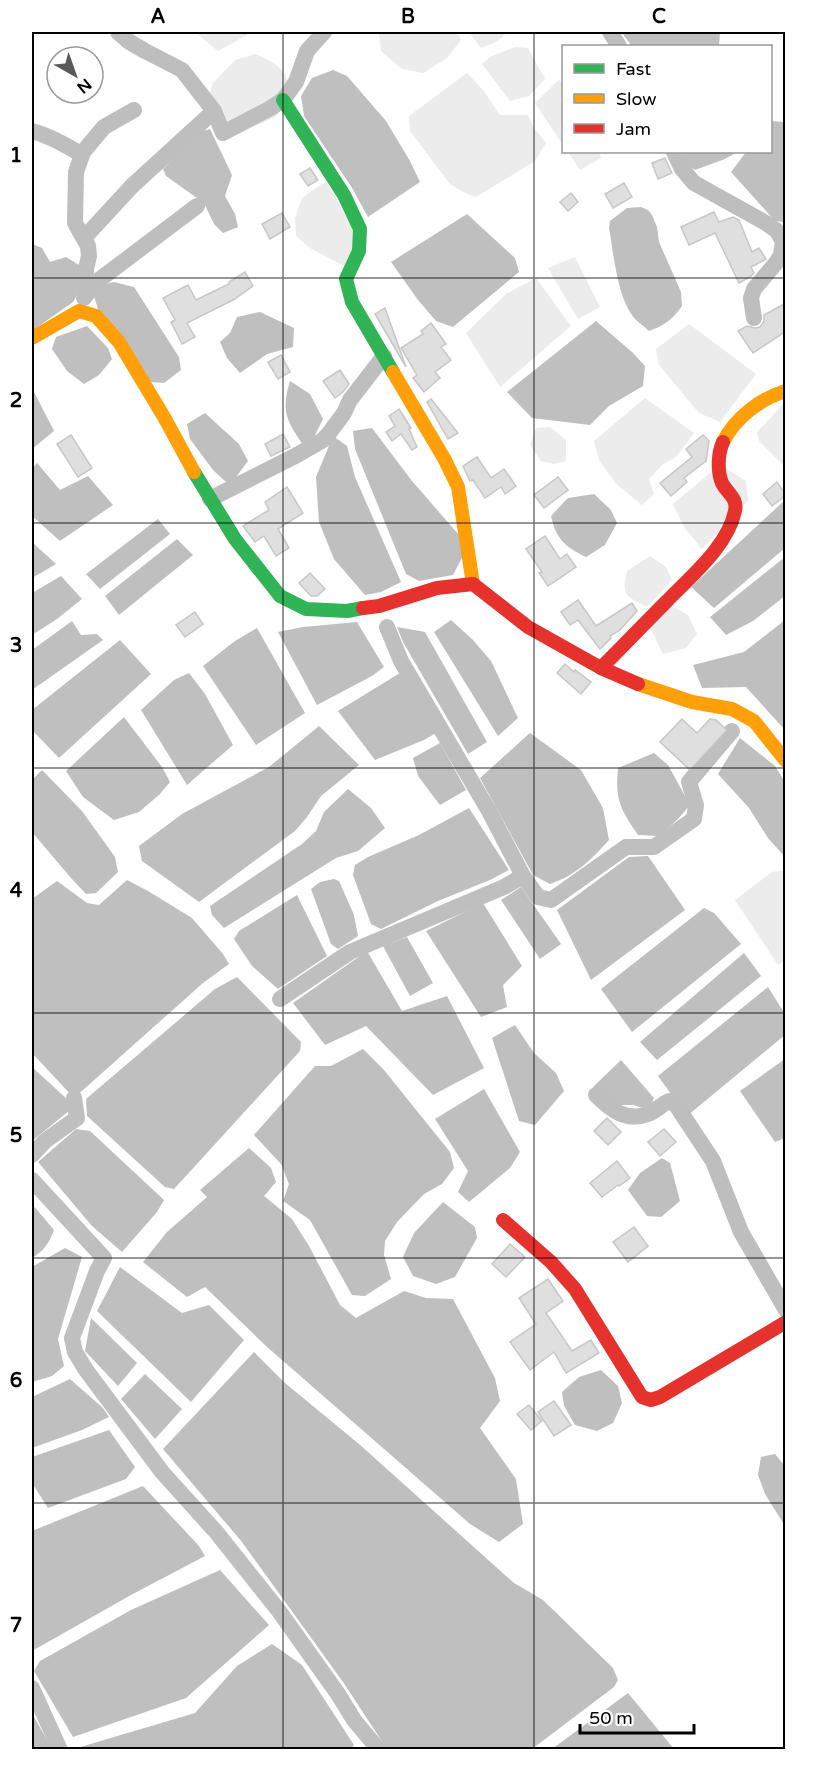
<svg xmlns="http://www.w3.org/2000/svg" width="817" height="1781" font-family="'Varela Round',sans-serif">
	<rect width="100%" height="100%" fill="#fff"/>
	<!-- green -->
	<g fill="#ececec">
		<polygon points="195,32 245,32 247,35 218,51"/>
		<polygon points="379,32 457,32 461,40 447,58 423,73 402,69 381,51"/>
		<polygon points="469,32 503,32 505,35 496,42 481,48"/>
		<polygon points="515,47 528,48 545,79 529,96 510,101 482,64 490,57"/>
		<path d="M255,54C279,64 294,73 286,102C283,109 278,116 271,119C257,126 241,129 226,130L207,102L213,83L235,60Z"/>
		<polygon points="467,73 483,90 500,115 528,115 534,128 546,143 535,161 476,197 467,194 450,184 410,131 409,116"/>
		<polygon points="559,80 563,83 563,145 535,103"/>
		<polygon points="568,152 599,152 601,158 580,170"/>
		<polygon points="326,181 360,241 346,267 310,248 296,236 295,218 302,198"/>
		<polygon points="575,257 600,307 578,319 548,268"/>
		<polygon points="536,278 571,326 500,387 466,333 506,294"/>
		<polygon points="689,324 756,374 720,422 699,413 659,365 656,349"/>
		<polygon points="645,398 694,433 676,457 662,465 649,479 654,494 642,505 616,484 599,460 594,441"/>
		<polygon points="785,402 785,467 759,441 757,432"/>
		<polygon points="550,427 566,440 566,461 554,464 541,461 530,445 536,428"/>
		<polygon points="720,465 746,481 748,501 702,549 684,527 673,504"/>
		<path d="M650,556L666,567L672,580L647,607C626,596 621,596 627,571Z"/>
		<polygon points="670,605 688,615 697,634 686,648 663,654 650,627"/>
		<polygon points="785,870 785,960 778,965 735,900 772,872"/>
	</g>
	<!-- water -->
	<g fill="#bfbfbf">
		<polygon points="621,32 720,32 719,46 632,46"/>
		<polygon points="333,70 347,76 386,121 410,161 420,182 368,217 352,188 304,116 301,96 312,78"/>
		<polygon points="771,121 785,122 785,220 783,222 775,221 731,172 746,152 770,152"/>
		<polygon points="210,129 232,175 225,196 235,214 238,227 223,233 214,224 204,203 166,176 163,169 200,132"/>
		<polygon points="677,152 737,152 725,159 695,170 681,161"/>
		<path d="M641,207L648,210L652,215L657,227L659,242L681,292L682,306C673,319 664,326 649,331C645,327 639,323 635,319C617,298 614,255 609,228L610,221L627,208Z"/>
		<polygon points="467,214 515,258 519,272 453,327 436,321 418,300 391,262"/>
		<polygon points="32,244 42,248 50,262 66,257 79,265 82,286 73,302 32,331"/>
		<polygon points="114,282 134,287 179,357 181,370 164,383 151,382 98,309 93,293 101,285"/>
		<polygon points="260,312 294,328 293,347 267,354 240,373 227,358 220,342 230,333 237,317"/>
		<polygon points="596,321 632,352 645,366 643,386 609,406 590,425 532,418 507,392"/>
		<polygon points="87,326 108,348 112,359 99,375 84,384 67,371 52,349 56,337"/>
		<path d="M290,381L310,394L323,419L314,437L303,445C286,420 281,411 290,381Z"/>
		<polygon points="32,388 54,431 32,449"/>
		<polygon points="205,413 239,444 248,461 234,480 226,482 213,470 190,439 187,424"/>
		<polygon points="372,428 412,481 459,535 465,552 453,575 419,581 406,574 355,449 353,431"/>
		<polygon points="333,436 347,446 355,477 401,582 381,592 365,595 334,559 319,522 316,477"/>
		<polygon points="37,463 60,490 88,476 113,505 60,541 32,516 32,469"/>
		<path d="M594,494L611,510L617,523L605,545L586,557C565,547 556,539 551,516L568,498Z"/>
		<polygon points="785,500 785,548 714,608 691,587"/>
		<polygon points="158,519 170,534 100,589 86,574"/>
		<polygon points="177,539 193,555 119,615 105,596"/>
		<polygon points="32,542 56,564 32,578"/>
		<polygon points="785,557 785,596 753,621 726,635 710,617"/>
		<polygon points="61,576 82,599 57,619 32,635 32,593"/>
		<polygon points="451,620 473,640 491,661 518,718 498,736 434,632"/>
		<polygon points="785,620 785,730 746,687 702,688 693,665 744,652"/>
		<polygon points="72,621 81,635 97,634 103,640 32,690 32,650"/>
		<polygon points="357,622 384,667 372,676 317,705 278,632 303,627"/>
		<polygon points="397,627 425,632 487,742 468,754 403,642"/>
		<polygon points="257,628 305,713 256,745 203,666 235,641"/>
		<polygon points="120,640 151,674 59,758 32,730 32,710"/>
		<polygon points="189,673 205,694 233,745 187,785 141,710 174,680"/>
		<polygon points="400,673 436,733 424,740 375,760 338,711"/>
		<polygon points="124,717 162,767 170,782 160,794 139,812 114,820 83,797 66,771"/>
		<polygon points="319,726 359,765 321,796 307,817 295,831 199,902 142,861 139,846 182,814 269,767"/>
		<path d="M530,733L581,770L603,808L609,840C592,859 575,876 550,884L533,875L480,778Z"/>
		<polygon points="740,738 775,766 785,782 785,857 768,838 749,808 718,774"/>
		<polygon points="440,743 466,790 440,805 418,776 413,758"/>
		<path d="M654,753L668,765L690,805L678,819L659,836L638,835C620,809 615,800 618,768Z"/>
		<polygon points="42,770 82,811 115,857 118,872 96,893 86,894 71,878 32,832 32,780"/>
		<polygon points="348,789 371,808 385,828 358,851 336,858 224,928 212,915 210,906 302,844 316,831 324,812"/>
		<polygon points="469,808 509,870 490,880 438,901 381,929 371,924 353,875 355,865 368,857 419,835"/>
		<polygon points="648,856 685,910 591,980 557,910 629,857"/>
		<polygon points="334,879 339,881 354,915 358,936 338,949 331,944 311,889 320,882"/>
		<polygon points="127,880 148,891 192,918 223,954 229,964 203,983 74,1098 32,1053 32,899 57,881 87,903 99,905"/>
		<polygon points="521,887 561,944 540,959 501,900"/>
		<polygon points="297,895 327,956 278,989 252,966 234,939 239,931"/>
		<polygon points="483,903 522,966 503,985 507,1007 481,1017 426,931"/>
		<polygon points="704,908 714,913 741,944 632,1032 601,989"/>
		<polygon points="407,937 433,983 410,996 383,946"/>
		<polygon points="367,951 402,1011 447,996 484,1068 433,1095 366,1026 325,1045 293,1003"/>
		<polygon points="744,953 761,976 657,1060 640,1042"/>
		<polygon points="237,977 301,1042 300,1051 174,1189 165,1187 87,1116 86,1099 215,989"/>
		<polygon points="768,987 785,1014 785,1035 687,1116 658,1076"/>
		<polygon points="515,1025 534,1053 556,1073 564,1091 535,1125 519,1121 492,1038"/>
		<polygon points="363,1049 384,1070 450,1152 454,1168 442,1184 424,1194 397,1222 385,1241 384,1255 391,1279 365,1296 352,1295 310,1220 283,1201 289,1184 281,1164 254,1135 315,1066 331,1066"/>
		<polygon points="785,1059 785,1138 775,1142 740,1091"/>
		<polygon points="621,1060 654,1098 649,1110 633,1105 610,1105 593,1087"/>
		<polygon points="32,1067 68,1100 69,1111 32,1141"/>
		<polygon points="484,1089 520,1152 510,1168 469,1202 458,1192 468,1171 435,1119"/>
		<polygon points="76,1129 90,1131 164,1200 157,1212 122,1252 92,1226 38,1162"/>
		<polygon points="249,1148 271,1168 276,1182 264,1196 292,1219 309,1246 340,1305 356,1318 404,1291 426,1298 453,1299 495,1378 500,1401 480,1428 516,1479 523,1524 499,1542 470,1524 266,1346 205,1287 187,1297 143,1262 167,1232 207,1197 200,1190"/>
		<polygon points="662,1158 670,1163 680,1201 661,1217 647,1216 628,1190 640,1173"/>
		<polygon points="443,1202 475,1227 477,1238 455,1277 436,1284 413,1276 403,1257 414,1233"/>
		<path d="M32,1204L54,1230C49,1243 44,1251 32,1258Z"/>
		<polygon points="65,1248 82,1257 58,1339 64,1366 52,1376 32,1382 32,1267"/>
		<polygon points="120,1267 182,1313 209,1305 244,1340 191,1402 97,1311"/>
		<polygon points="91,1318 137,1363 118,1386 85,1351"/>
		<polygon points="254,1352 285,1383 359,1444 514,1583 543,1600 613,1668 618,1680 614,1687 532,1749 387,1749 343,1682 242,1542 163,1449"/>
		<polygon points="601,1370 618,1386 622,1403 613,1423 597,1431 575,1425 564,1406 562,1392 579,1377"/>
		<polygon points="145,1374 182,1409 155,1439 121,1399"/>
		<polygon points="70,1379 103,1408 109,1417 82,1430 32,1448 32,1397"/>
		<polygon points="109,1430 135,1467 126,1479 48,1508 32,1483 32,1457"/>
		<polygon points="775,1454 785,1466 785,1526 765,1494 758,1475 761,1457"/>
		<polygon points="143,1486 199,1546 205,1556 131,1595 32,1651 32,1531"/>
		<polygon points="220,1570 269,1625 186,1698 73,1737 34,1671 40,1661 131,1610"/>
		<polygon points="272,1644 302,1665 354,1745 351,1749 77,1749 77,1748 195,1713 237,1666"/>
		<polygon points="628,1693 674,1749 552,1749"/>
		<polygon points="32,1713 52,1749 32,1749"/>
	</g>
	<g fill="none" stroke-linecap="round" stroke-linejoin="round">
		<!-- canal -->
		<g stroke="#bfbfbf" stroke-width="16">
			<polyline points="387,627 401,661 489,811 523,876 538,897 551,900 626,847 654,847 694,819 696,805 689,782 732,731"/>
			<polyline points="280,999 350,952 504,887 523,876"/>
			<polyline points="32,1155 45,1141 77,1118 74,1098"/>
			<polyline points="32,1180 104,1258 97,1271 72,1338 75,1352 86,1370 162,1472 217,1533 279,1611 338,1694 354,1720 379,1750"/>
			<polyline points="32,1688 60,1750"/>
		</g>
	</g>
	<!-- building -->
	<g fill="#dfdfdf" stroke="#c7c7c7" stroke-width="1.5">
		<polygon points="665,158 672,173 658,179 652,163"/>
		<polygon points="310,168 318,180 308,186 300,174"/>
		<polygon points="624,183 632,197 613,208 605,194"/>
		<polygon points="571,193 578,202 568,211 560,202"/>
		<polygon points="714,212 719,222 733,217 739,220 752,252 759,248 766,259 751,267 754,273 750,277 739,283 715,233 689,245 681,227"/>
		<polygon points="282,213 290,227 270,239 262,224"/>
		<polygon points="245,272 253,286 233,300 187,323 195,337 182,344 171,322 175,320 163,298 188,285 196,300 229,284 229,282"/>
		<polygon points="786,303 786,331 753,353 738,331 747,326 755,328 760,327 764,321 764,315"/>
		<polygon points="385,308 406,367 375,314"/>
		<polygon points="431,323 446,344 441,347 451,360 435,372 440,378 424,392 413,378 417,375 401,348 423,334 421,331"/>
		<polygon points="281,355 290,372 278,379 268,362"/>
		<polygon points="340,370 349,384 343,392 335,398 323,381"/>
		<polygon points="431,399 458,433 448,439 427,402"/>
		<polygon points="399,409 411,428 409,429 417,447 412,450 401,434 392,441 386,432 395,426 389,416"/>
		<polygon points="283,434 290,447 271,456 265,444"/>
		<polygon points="71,435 92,468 78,477 57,444"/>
		<polygon points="703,435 709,441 706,461 684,478 687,482 671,496 660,483 692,457 686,449"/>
		<polygon points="477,457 491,478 504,469 516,486 505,494 501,487 485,498 473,480 470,481 463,466"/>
		<polygon points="558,477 568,490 544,508 534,495"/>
		<polygon points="777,482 786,495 772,506 763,494"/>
		<polygon points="287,487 303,513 278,529 289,548 276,556 264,536 255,542 243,526 269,510 265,502"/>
		<polygon points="545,536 560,559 567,554 576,567 548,586 539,573 542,572 526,549"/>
		<polygon points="310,573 325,589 317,596 311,596 299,583"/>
		<polygon points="578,600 596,626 632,603 637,611 620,630 610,636 611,638 600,649 578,620 570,625 561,612"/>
		<polygon points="195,612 203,624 185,637 176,625"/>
		<polygon points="565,664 574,672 575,670 591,682 581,694 557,673"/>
		<polygon points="682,719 697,733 710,719 716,720 727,730 690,770 660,742"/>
		<polygon points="607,1118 621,1132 608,1145 594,1131"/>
		<polygon points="664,1129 676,1142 660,1156 648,1142"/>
		<polygon points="617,1161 630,1178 619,1186 618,1185 602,1197 590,1183"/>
		<polygon points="634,1227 648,1246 628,1262 613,1242"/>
		<polygon points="510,1244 525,1257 506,1277 492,1264"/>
		<polygon points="548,1279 563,1301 546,1313 572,1351 591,1340 599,1353 566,1373 554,1352 530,1370 510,1342 536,1324 519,1298"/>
		<polygon points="554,1401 571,1425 554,1436 538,1412"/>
		<polygon points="529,1405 542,1421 531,1430 517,1414"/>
	</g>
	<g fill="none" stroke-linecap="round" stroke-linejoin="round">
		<!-- street -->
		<g stroke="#bebebe" stroke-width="16">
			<polyline points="118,32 128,41 145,51 182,70 214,111 223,133 269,109 283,100 296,82 307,51 324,32"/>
			<polyline points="610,32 619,46"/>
			<path d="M32,131C50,136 66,145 82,155"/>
			<polyline points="674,152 682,169 694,183 766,223 777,231 783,242 781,255 776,263 754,289 751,298 754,318"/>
			<polyline points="84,238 132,186 214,111"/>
			<polyline points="86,294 86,269 89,256 88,246 75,223 76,172 83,152 104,127 134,110"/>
			<polyline points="84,298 95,283 197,206"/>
			<polyline points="210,499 297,455 323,440 330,432 344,413 350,400 384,356"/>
			<path d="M596,1095C611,1110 626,1122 648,1114C656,1111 662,1104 669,1101L676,1105L713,1161L741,1232L786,1310"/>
		</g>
		<!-- fast -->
		<g stroke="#30b455" stroke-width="14">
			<polyline points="283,100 344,195 360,229 359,251 346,279 352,302 393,372"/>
			<polyline points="194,472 235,539 280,596 306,609 347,611 363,608"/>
		</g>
		<!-- slow -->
		<g stroke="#ff9f0a" stroke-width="14">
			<polyline points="32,338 79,311 96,316 119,342 164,417 194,472"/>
			<polyline points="393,372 445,460 458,487 473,584"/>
			<path d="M723,442C735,418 761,398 786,391"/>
			<polyline points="638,684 692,702 732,709 754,721 786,761"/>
		</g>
		<!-- jam -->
		<g stroke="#e5322d" stroke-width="14">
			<polyline points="363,608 379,606 437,588 473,584 528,627 601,668 638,684"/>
			<path d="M601,668C623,646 644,624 666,602C690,577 728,546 735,511C738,498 727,493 722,483C717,471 718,453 723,442"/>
			<polyline points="503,1220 551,1262 575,1289 642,1397 651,1400 660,1397 786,1322"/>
		</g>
	</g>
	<!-- grid -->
	<path fill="none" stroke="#000" stroke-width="1.5" stroke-opacity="0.55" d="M283,32V1750M534,32V1750M32,278H786M32,523H786M32,768H786M32,1013H786M32,1258H786M32,1503H786"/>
	<!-- border -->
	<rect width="817" height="1781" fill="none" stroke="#ffffff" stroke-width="66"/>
	<!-- legend -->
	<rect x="562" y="45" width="210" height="108" fill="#ffffff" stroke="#999999" stroke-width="1.5"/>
	<rect x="574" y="64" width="30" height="9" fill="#30b455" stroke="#999999" stroke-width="1.5"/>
	<text x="616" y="75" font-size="18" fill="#000000">Fast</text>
	<rect x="574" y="94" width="30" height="9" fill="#ff9f0a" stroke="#999999" stroke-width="1.5"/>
	<text x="616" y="105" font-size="18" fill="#000000">Slow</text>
	<rect x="574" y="124" width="30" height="9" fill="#e5322d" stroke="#999999" stroke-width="1.5"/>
	<text x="616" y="135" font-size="18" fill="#000000">Jam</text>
	<!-- north arrow -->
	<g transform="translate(75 75) rotate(140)"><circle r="28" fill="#ffffff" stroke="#999999" stroke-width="1.5"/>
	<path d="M0-4.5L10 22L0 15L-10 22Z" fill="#595959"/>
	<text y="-9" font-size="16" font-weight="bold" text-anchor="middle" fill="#000000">N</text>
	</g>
	<!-- scale -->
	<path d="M580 1724v9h114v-9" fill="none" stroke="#000000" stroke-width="3"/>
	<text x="589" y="1724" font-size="18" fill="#000000" stroke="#ffffff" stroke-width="4.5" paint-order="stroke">50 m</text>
	<rect x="33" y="33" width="751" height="1715" fill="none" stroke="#000" stroke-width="2"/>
	<g font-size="20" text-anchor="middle" font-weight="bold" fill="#000">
		<text x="158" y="23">A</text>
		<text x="408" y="23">B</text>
		<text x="659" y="23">C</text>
		<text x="16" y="162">1</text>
		<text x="16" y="407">2</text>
		<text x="16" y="652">3</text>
		<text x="16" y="897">4</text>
		<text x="16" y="1142">5</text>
		<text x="16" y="1387">6</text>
		<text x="16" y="1632">7</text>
	</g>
</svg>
